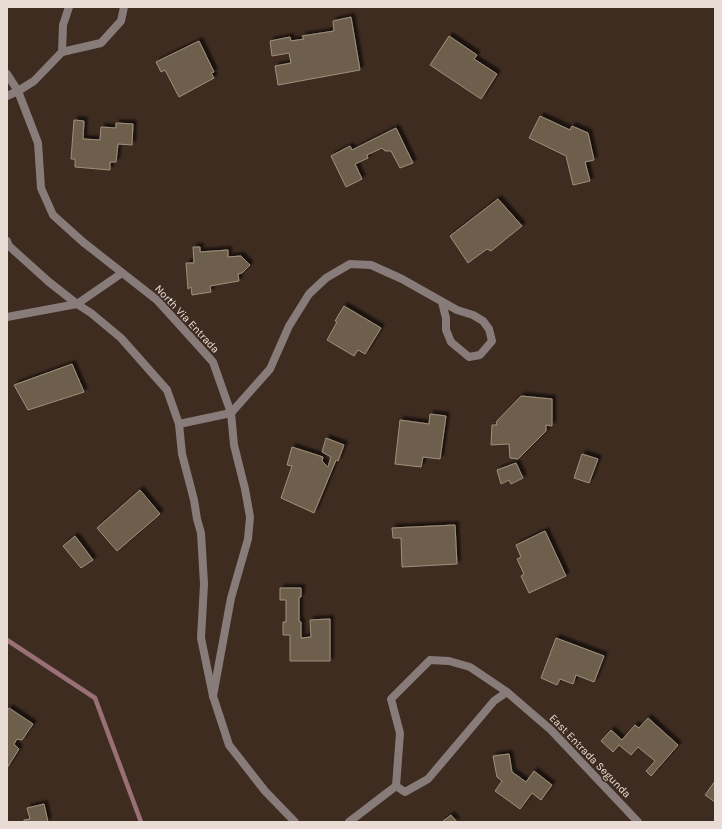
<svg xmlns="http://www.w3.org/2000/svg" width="722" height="829" font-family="Karla,sans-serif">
	<defs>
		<filter id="shadow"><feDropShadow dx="3.5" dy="-3.5" stdDeviation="1" flood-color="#0009"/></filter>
	</defs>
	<rect width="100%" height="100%" fill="#3f2c21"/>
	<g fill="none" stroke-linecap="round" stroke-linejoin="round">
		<!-- stream -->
		<polyline stroke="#9a7076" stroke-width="4.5" points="7,640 95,698 141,822"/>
	</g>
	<!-- building -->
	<g fill="#6d5f4c" stroke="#9f907c" filter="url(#shadow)">
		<polygon points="351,17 360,70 278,85 275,66 291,63 289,53 272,56 270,41 290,37 291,41 304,39 302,36 334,31 333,21"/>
		<polygon points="449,36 477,55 474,59 497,74 481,99 430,65"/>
		<polygon points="199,41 214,72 211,73 214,78 179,97 165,70 161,72 156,62"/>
		<polygon points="540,116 570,130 572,126 588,133 594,160 585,162 590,181 573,185 566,156 529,138"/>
		<polygon points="74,120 84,121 83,139 100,140 101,127 116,128 116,123 133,124 132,145 118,144 116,162 110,162 110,170 75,167 75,159 71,159"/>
		<polygon points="396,128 413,163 400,168 391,151 385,151 382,148 367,155 368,158 355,164 362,179 346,187 331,156 350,146 352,150"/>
		<polygon points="498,199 522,226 491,251 487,249 468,263 450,236"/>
		<polygon points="193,247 200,247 200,252 228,250 228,257 241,256 250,265 242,273 238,274 239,281 210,286 211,292 192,295 191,287 188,289 186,263 194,263"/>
		<polygon points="344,306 381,328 365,354 358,350 354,356 327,340 337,322 335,321"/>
		<polygon points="72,364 84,392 28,410 14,385"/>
		<polygon points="521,396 552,399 552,426 546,425 546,431 518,459 510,458 509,444 491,445 492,425 497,425 496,422"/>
		<polygon points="430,414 446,416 440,459 423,457 421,467 395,464 400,420 429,424"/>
		<polygon points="326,438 344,445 338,461 336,460 314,513 281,498 292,466 287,465 292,447 323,457 322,461 328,467 331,457 322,452"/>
		<polygon points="582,454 598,459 589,483 574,478"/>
		<polygon points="516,463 523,478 511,484 509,480 501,484 497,470"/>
		<polygon points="140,490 160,514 117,551 97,528"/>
		<polygon points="455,525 457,564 402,567 401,538 393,538 392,528"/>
		<polygon points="545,531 566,576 529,593 521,576 524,574 517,559 521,557 516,545"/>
		<polygon points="75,536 93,560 81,568 63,546"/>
		<polygon points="280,588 301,588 301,597 299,597 299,621 301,622 301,638 311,637 310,620 330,619 330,661 290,661 290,635 283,635 283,622 286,622 286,600 280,600"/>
		<polygon points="556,638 604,656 594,682 576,675 573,684 560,679 557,685 541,678"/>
		<polygon points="9,708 33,724 22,740 17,739 14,744 19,749 7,768 7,711"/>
		<polygon points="648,718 678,745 651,776 646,771 655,761 638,747 631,755 619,745 613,752 601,741 611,730 622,740 635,725 639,728"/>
		<polygon points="509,754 512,772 526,782 534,771 552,785 541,800 532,793 520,809 495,791 502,781 497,777 493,756"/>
		<polygon points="715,781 715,802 705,795"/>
		<polygon points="44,804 48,822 24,822 24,820 30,819 27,808"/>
		<polygon points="451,815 457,822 442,822"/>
	</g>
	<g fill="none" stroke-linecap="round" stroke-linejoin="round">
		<!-- street -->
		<g stroke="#887c7a" stroke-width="8">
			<polyline points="62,52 63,25 69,7"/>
			<polyline points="7,74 18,91 38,143 41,188 53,215 83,242 157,300 213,362 231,413 234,445 245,489 250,517 248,539 231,598 213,696"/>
			<polyline points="7,96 18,91 34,81 62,52 101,43 121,21 124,7"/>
			<polyline points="7,241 9,246 49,282 77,304 91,313 121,338 167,390 179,424 182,454 194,500 197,519 201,533 204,584 201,638 213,696 229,745 265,791 295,822"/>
			<polyline points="7,317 77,304 122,273"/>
			<polyline points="179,424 231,413 270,369 289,326 309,294 326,278 350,264 371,265 402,279 457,310 473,315 483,321 489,329 492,341 480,355 469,357 451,342 446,330 446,318 442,302"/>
			<polyline points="507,692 494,701 428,779 405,792 396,786 400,733 391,699 430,660 449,661 470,667 507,692 551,730 638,822"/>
			<polyline points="349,822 396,786"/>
		</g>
	</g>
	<g text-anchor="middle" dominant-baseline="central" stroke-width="3.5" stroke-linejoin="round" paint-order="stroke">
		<!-- street labels -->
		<g font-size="11" fill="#e9dcd5" stroke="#3f2c21">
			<text transform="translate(187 319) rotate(47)">North Via Entrada</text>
			<text transform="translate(590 756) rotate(46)">East Entrada Segunda</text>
		</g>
	</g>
	<!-- border -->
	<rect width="722" height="829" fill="none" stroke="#e9dcd5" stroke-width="16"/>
</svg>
